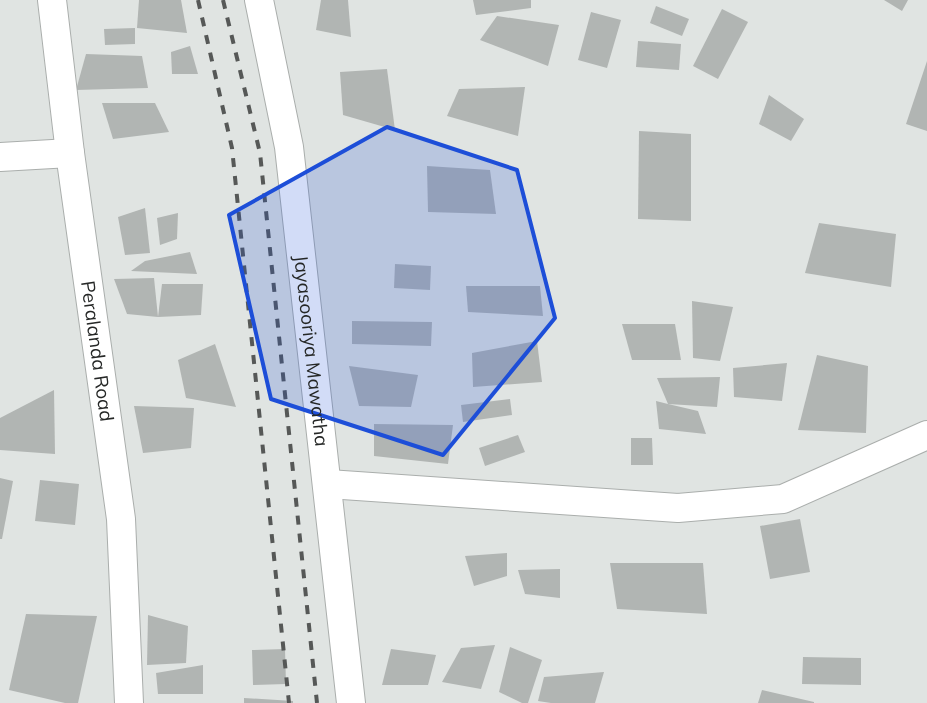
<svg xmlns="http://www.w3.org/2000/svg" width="927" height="703" font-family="Mulish,sans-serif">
	<rect width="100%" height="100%" fill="#e0e4e2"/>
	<!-- building -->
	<g fill="#b1b5b3">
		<polygon points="139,0 181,0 187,33 137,28"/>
		<polygon points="321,0 348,0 351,37 316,30"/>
		<polygon points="473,0 531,0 531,8 476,15"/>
		<polygon points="884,0 908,0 902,11"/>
		<polygon points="656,6 689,19 682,36 650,23"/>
		<polygon points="722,9 748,22 718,79 693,66"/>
		<polygon points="591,12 621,20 607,68 578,60"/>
		<polygon points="497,16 559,25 548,66 480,40"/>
		<polygon points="135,28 135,44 105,45 104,29"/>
		<polygon points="638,41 681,44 679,70 636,67"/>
		<polygon points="190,46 198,74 172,74 171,52"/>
		<polygon points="86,54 142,56 148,88 76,90"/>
		<polygon points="927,61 927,131 906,124"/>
		<polygon points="387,69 395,130 343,115 340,72"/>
		<polygon points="525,87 518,136 447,116 459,89"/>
		<polygon points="769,95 804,119 791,141 759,124"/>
		<polygon points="102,103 155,103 169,132 113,139"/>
		<polygon points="639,131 691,134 691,221 638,219"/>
		<polygon points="427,166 490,170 496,214 428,212"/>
		<polygon points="145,208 150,253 125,255 118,217"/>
		<polygon points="178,213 177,239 160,245 157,218"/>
		<polygon points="819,223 896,234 891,287 805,273"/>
		<polygon points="190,252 197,274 131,271 145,261"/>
		<polygon points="395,264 431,266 430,290 394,288"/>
		<polygon points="154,278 158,317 127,314 114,279"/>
		<polygon points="162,284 203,284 201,315 158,317"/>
		<polygon points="466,286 540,286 543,316 468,312"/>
		<polygon points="692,301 733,307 720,361 693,358"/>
		<polygon points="352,321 432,322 431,346 352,344"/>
		<polygon points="622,324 675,324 681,360 632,360"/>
		<polygon points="537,341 542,382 473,387 472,353"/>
		<polygon points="215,344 236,407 186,398 178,360"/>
		<polygon points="817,355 868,366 866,433 798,430"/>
		<polygon points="787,363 782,401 734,397 733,368"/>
		<polygon points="349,366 418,375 411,407 359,406"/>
		<polygon points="720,377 717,407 668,404 698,411 706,434 659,429 656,401 668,404 657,378"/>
		<polygon points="54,390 55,454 0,450 0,418"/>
		<polygon points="510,399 512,415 463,422 461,405"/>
		<polygon points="134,406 194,408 191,448 143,453"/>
		<polygon points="374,424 453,425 448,464 374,456"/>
		<polygon points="518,435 525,452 485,466 479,448"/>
		<polygon points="631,438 652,438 653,465 631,465"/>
		<polygon points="0,478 13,481 2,539 0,539"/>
		<polygon points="40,480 79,484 75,525 35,521"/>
		<polygon points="800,519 810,572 770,579 760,526"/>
		<polygon points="507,553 507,576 474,586 465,556"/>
		<polygon points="610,563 703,563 707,614 617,609"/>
		<polygon points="560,569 560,598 525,594 518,570"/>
		<polygon points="26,614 97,616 78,703 65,703 9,690"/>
		<polygon points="148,615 188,626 186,663 147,665"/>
		<polygon points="495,645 481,689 442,682 461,648"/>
		<polygon points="510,647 542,660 528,703 522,703 499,692"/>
		<polygon points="285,649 286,684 253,685 252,650"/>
		<polygon points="391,649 436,655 428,685 382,685"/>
		<polygon points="803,657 861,658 861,685 802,684"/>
		<polygon points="203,665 203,694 158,694 156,673"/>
		<polygon points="604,672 595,703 551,703 538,701 544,677"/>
		<polygon points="762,690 814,702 814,703 758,703"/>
		<polygon points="244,698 293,701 293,703 244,703"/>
	</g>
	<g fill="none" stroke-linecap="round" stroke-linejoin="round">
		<defs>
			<g id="street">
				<polyline points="0,157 70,153"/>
				<polyline points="328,484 678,508 783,499 927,435"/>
			</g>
			<g id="secondary">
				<path id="s1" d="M259,0L289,147L351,703"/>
			</g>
			<g id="primary">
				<path id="s2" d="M52,0L70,153L121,519L129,703"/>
			</g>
		</defs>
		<!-- street casing -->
		<use href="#street" stroke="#aaaeac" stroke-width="30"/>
		<!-- secondary casing -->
		<use href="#secondary" stroke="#aaaeac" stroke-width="30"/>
		<!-- primary casing -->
		<use href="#primary" stroke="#aaaeac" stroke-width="30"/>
		<!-- street -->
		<use href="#street" stroke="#fff" stroke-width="28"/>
		<!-- secondary -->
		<use href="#secondary" stroke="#fff" stroke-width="28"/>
		<!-- primary -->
		<use href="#primary" stroke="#fff" stroke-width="28"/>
		<!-- rail -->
		<g stroke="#565857" stroke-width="4" stroke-dasharray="9 9" stroke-linecap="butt">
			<polyline points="198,0 232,148 289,703"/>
			<polyline points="223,0 260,153 317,703"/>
		</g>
	</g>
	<!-- marked area -->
	<path fill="#1d4ed8" fill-opacity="0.2" stroke="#1d4ed8" stroke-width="4" stroke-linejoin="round" d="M387,127L517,170L555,318L443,455L271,399L229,215Z"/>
	<g text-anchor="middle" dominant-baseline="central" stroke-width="4.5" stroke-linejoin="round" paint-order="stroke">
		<!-- street labels -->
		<g font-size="19" fill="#252726" stroke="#edf2ef">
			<text stroke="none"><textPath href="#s1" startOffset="355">Jayasooriya Mawatha</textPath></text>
			<text stroke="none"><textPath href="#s2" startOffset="354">Peralanda Road</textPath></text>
		</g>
	</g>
</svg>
